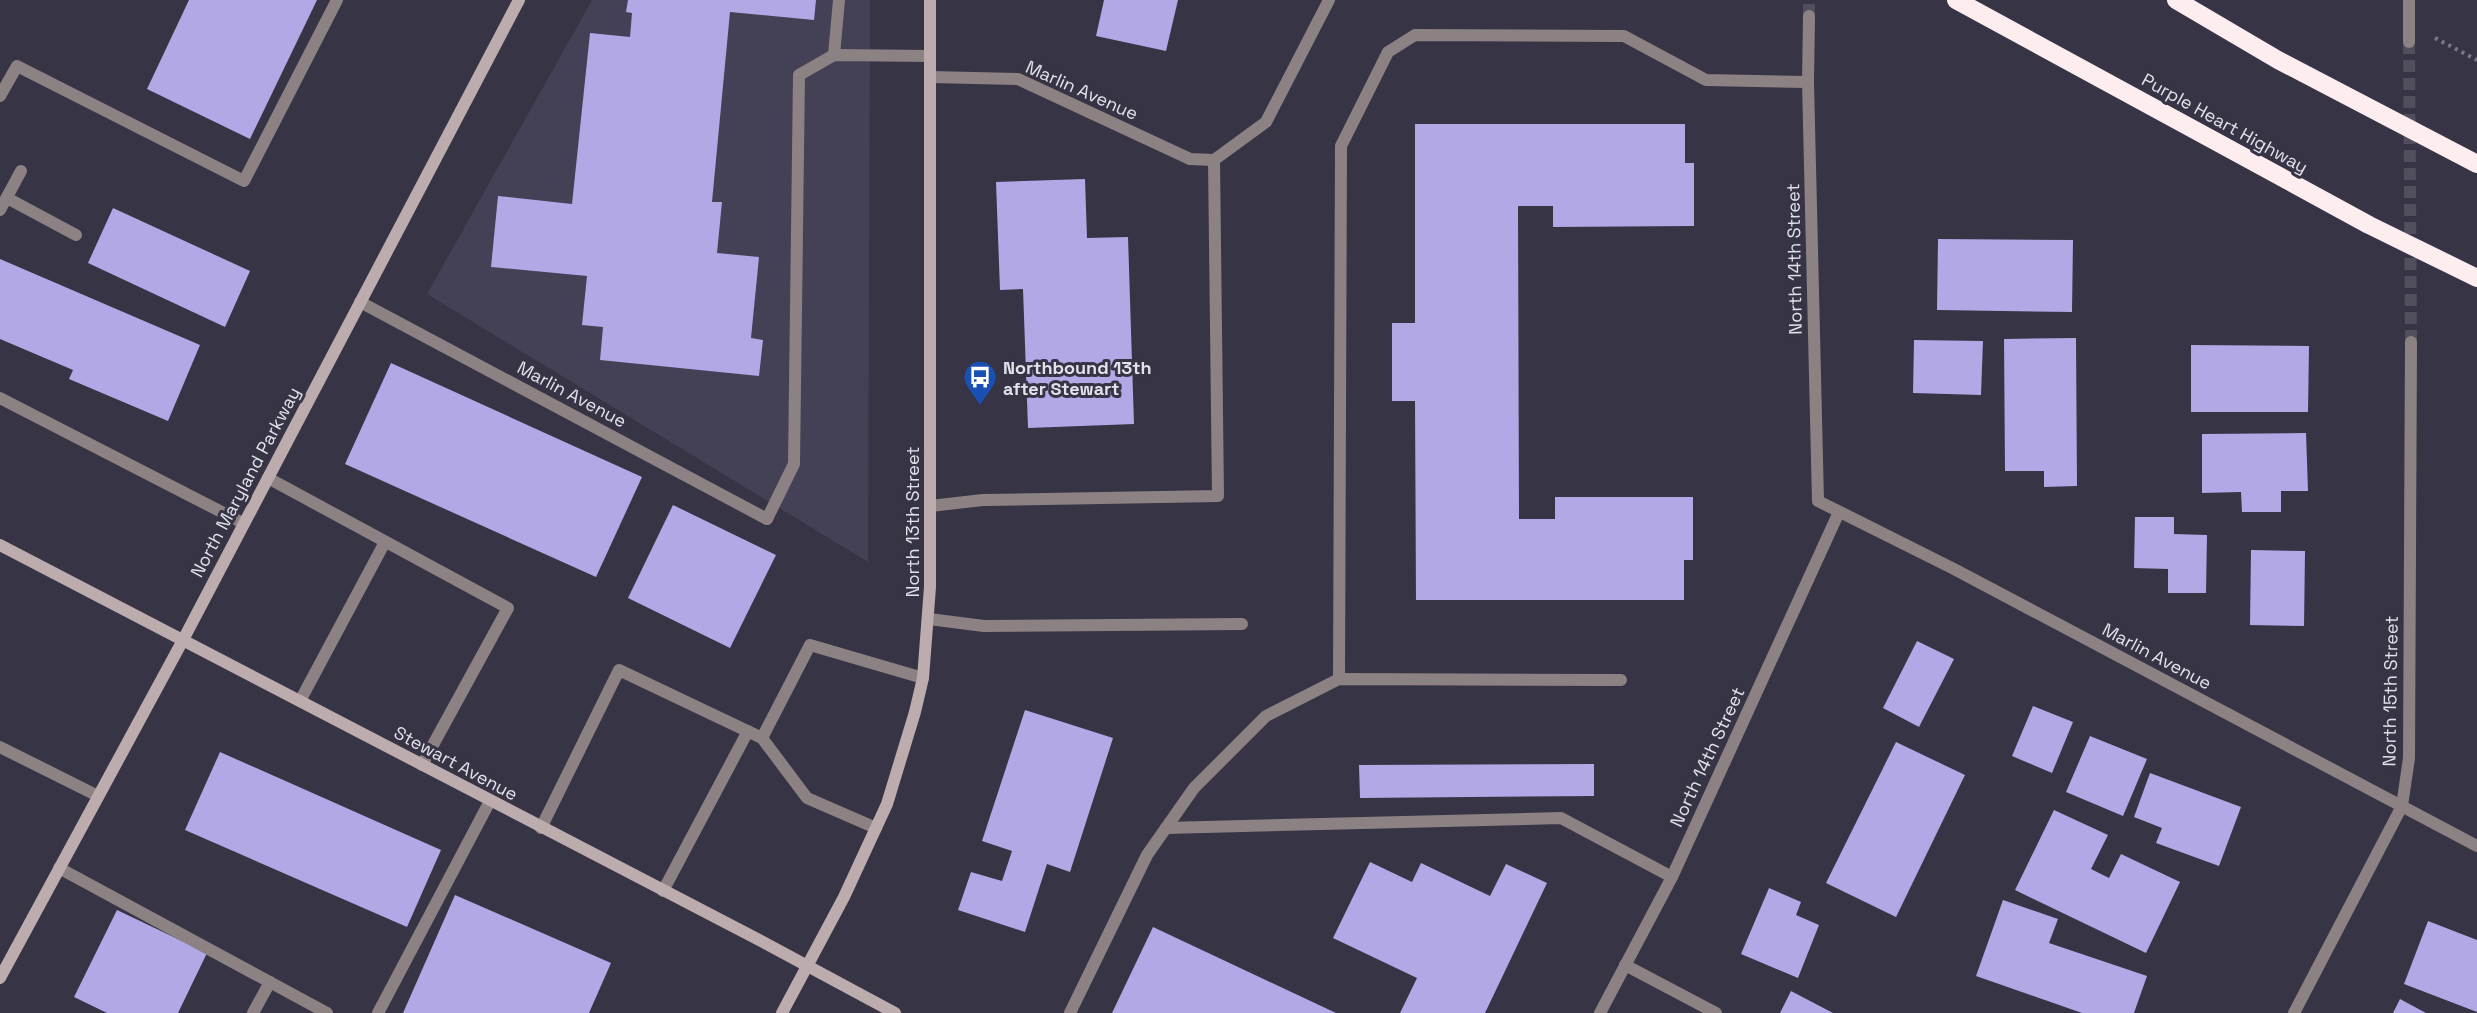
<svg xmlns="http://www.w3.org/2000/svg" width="2477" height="1013" font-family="'Space Grotesk',sans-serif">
	<rect width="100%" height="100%" fill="#373445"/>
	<!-- built -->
	<polygon fill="#444055" points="592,0 870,0 868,562 427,294"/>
	<!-- building -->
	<g fill="#b2a8e6">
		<polygon points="189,0 317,0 250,139 147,89"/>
		<polygon points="628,0 816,0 814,20 730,12 712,202 722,202 717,253 759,257 751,338 763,340 759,376 600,360 603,327 582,325 587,276 491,267 498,196 572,204 590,33 630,37 632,13 626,12"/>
		<polygon points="1104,0 1178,0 1166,51 1096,36"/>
		<polygon points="1415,124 1685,124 1685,163 1694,163 1694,226 1553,227 1553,206 1518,206 1519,519 1555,519 1555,497 1693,497 1693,560 1684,560 1684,600 1416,600 1415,401 1392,401 1392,323 1415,323"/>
		<polygon points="1085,179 1087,238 1128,237 1134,424 1028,428 1023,289 1000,290 996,182"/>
		<polygon points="113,208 250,271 225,327 88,263"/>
		<polygon points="1938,239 2073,240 2072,312 1937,310"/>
		<polygon points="0,259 200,345 168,421 69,379 73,370 0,339"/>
		<polygon points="2076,338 2077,486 2044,487 2044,471 2005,471 2004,339"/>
		<polygon points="1914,340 1983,341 1981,395 1913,393"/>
		<polygon points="2191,345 2309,346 2308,412 2191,412"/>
		<polygon points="391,363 642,477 596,577 345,464"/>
		<polygon points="2306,433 2308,491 2281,491 2281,512 2242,512 2241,492 2202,493 2202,434"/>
		<polygon points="673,505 776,555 730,648 628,598"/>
		<polygon points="2135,517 2174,517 2174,534 2207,535 2206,593 2168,593 2168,569 2134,568"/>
		<polygon points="2251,550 2305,551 2304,626 2250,625"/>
		<polygon points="1917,641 1954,659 1919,727 1883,708"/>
		<polygon points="2033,706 2073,722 2052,773 2012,756"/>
		<polygon points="1025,710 1113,738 1070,872 1047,864 1025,932 958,910 971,872 1002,881 1012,851 982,841"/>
		<polygon points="2090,736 2147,759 2123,816 2066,792"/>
		<polygon points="1896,742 1965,775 1896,917 1826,883"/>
		<polygon points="220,752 441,850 407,927 185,830"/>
		<polygon points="1594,764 1594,796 1360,798 1359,765"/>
		<polygon points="2150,773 2241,807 2219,866 2156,843 2162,828 2134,817"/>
		<polygon points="2054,810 2108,835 2091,869 2109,878 2121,854 2180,882 2146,953 2015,890"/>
		<polygon points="1370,862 1412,882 1421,863 1490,896 1506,864 1547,883 1485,1013 1400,1013 1417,978 1333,938"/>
		<polygon points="1769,888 1801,902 1796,915 1819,925 1798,978 1741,954"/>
		<polygon points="455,895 611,963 589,1013 403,1013"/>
		<polygon points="2003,900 2058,919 2049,943 2147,976 2134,1013 2082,1013 1976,976"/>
		<polygon points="117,910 207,953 178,1013 107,1013 74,997"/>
		<polygon points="2428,921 2477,940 2477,1012 2404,984"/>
		<polygon points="1153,927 1336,1013 1112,1013"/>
		<polygon points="1791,991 1833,1013 1780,1013"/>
		<polygon points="2400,999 2426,1013 2393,1013"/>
	</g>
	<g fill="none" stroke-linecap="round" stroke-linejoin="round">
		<!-- street-tunnel -->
		<g stroke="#514e5e" stroke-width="12" stroke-dasharray="12 6" stroke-linecap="butt">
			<polyline points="1809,16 1809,0"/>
			<polyline points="2409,42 2411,342"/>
		</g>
		<!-- path -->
		<polyline stroke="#7c7988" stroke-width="4" stroke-dasharray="3 4.5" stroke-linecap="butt" points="2435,38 2477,60"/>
		<!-- lane -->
		<g stroke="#8c8283" stroke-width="12">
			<polyline points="834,55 839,0"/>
			<polyline points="0,96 17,66 244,181 337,0"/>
			<polyline points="7,198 76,235"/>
			<polyline points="0,210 21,171"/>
			<polyline points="0,398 243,523"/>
			<polyline points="268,478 508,608 422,765"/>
			<polyline points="930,506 983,500 1218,496 1214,160"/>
			<polyline points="767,519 794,464 799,75 834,55 930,56"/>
			<polyline points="929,619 984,626 1242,624"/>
			<polyline points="1339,679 1341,146 1388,52 1415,35 1624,36 1706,80 1808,82"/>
			<polyline points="300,701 385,542"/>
			<polyline points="762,738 807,798 876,828"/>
			<polyline points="0,747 98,796"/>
			<polyline points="541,828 619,670 762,738 810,645 923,678"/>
			<polyline points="1166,828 1561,818 1672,877"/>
			<polyline points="59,868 327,1013"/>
			<polyline points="663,891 748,731"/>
			<polyline points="1625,965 1716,1013"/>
			<polyline points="253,1013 270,982"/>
			<polyline points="378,1013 490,801"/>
			<polyline points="1070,1013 1147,855 1194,788 1266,716 1339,679 1621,680"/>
		</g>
		<!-- street -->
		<g stroke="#8c8283" stroke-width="12">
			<polyline points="2409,0 2409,42"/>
			<polyline points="1809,16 1808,82 1818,501 1954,569 2477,846"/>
			<polyline points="930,77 1018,79 1190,159 1214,160 1266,122 1329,0"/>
			<polyline points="360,302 767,519"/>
			<polyline points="1600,1013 1672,877 1839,512"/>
			<polyline points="2294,1013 2402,806 2409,758 2411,342"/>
		</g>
		<!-- secondary -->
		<g stroke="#bdacae" stroke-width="12">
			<polyline points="0,545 763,942 895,1013"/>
			<polyline points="0,978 183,640 519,0"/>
			<polyline points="782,1013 844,897 887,804 915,712 923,678 930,587 930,0"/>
		</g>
		<!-- highway -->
		<g stroke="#fdedef" stroke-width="18">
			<polyline points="1956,0 2369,225 2477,278"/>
			<polyline points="2176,0 2278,60 2477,164"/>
		</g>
	</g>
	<!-- icons -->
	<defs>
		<symbol id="bus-pin" viewBox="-11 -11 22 30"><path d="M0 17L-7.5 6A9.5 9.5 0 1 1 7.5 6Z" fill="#1a4fb4" stroke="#373445"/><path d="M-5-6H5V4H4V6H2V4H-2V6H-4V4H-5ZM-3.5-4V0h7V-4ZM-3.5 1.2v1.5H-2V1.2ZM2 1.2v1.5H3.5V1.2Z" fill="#fff"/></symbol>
	</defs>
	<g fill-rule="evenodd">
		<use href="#bus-pin" x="961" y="358" width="38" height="52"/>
	</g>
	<g text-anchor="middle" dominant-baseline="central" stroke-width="6" stroke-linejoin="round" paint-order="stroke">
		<!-- street labels -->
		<g font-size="18" fill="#e3e1ec" stroke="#373445">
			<text transform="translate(1082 90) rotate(24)">Marlin Avenue</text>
			<text transform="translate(2225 123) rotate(29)">Purple Heart Highway</text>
			<text transform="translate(1794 259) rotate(-91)">North 14th Street</text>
			<text transform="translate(572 394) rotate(28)">Marlin Avenue</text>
			<text transform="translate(245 482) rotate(-62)">North Maryland Parkway</text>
			<text transform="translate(912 522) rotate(-90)">North 13th Street</text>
			<text transform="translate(2157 656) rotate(28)">Marlin Avenue</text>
			<text transform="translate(2390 691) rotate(-89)">North 15th Street</text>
			<text transform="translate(1707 757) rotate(-65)">North 14th Street</text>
			<text transform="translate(456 763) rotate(28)">Stewart Avenue</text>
		</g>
		<!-- poi labels -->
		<g font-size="18" font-weight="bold" fill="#e3e1ec" stroke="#373445" text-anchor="start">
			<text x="1003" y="367">Northbound 13th<tspan x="1003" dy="21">after Stewart</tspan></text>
		</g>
	</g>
</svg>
